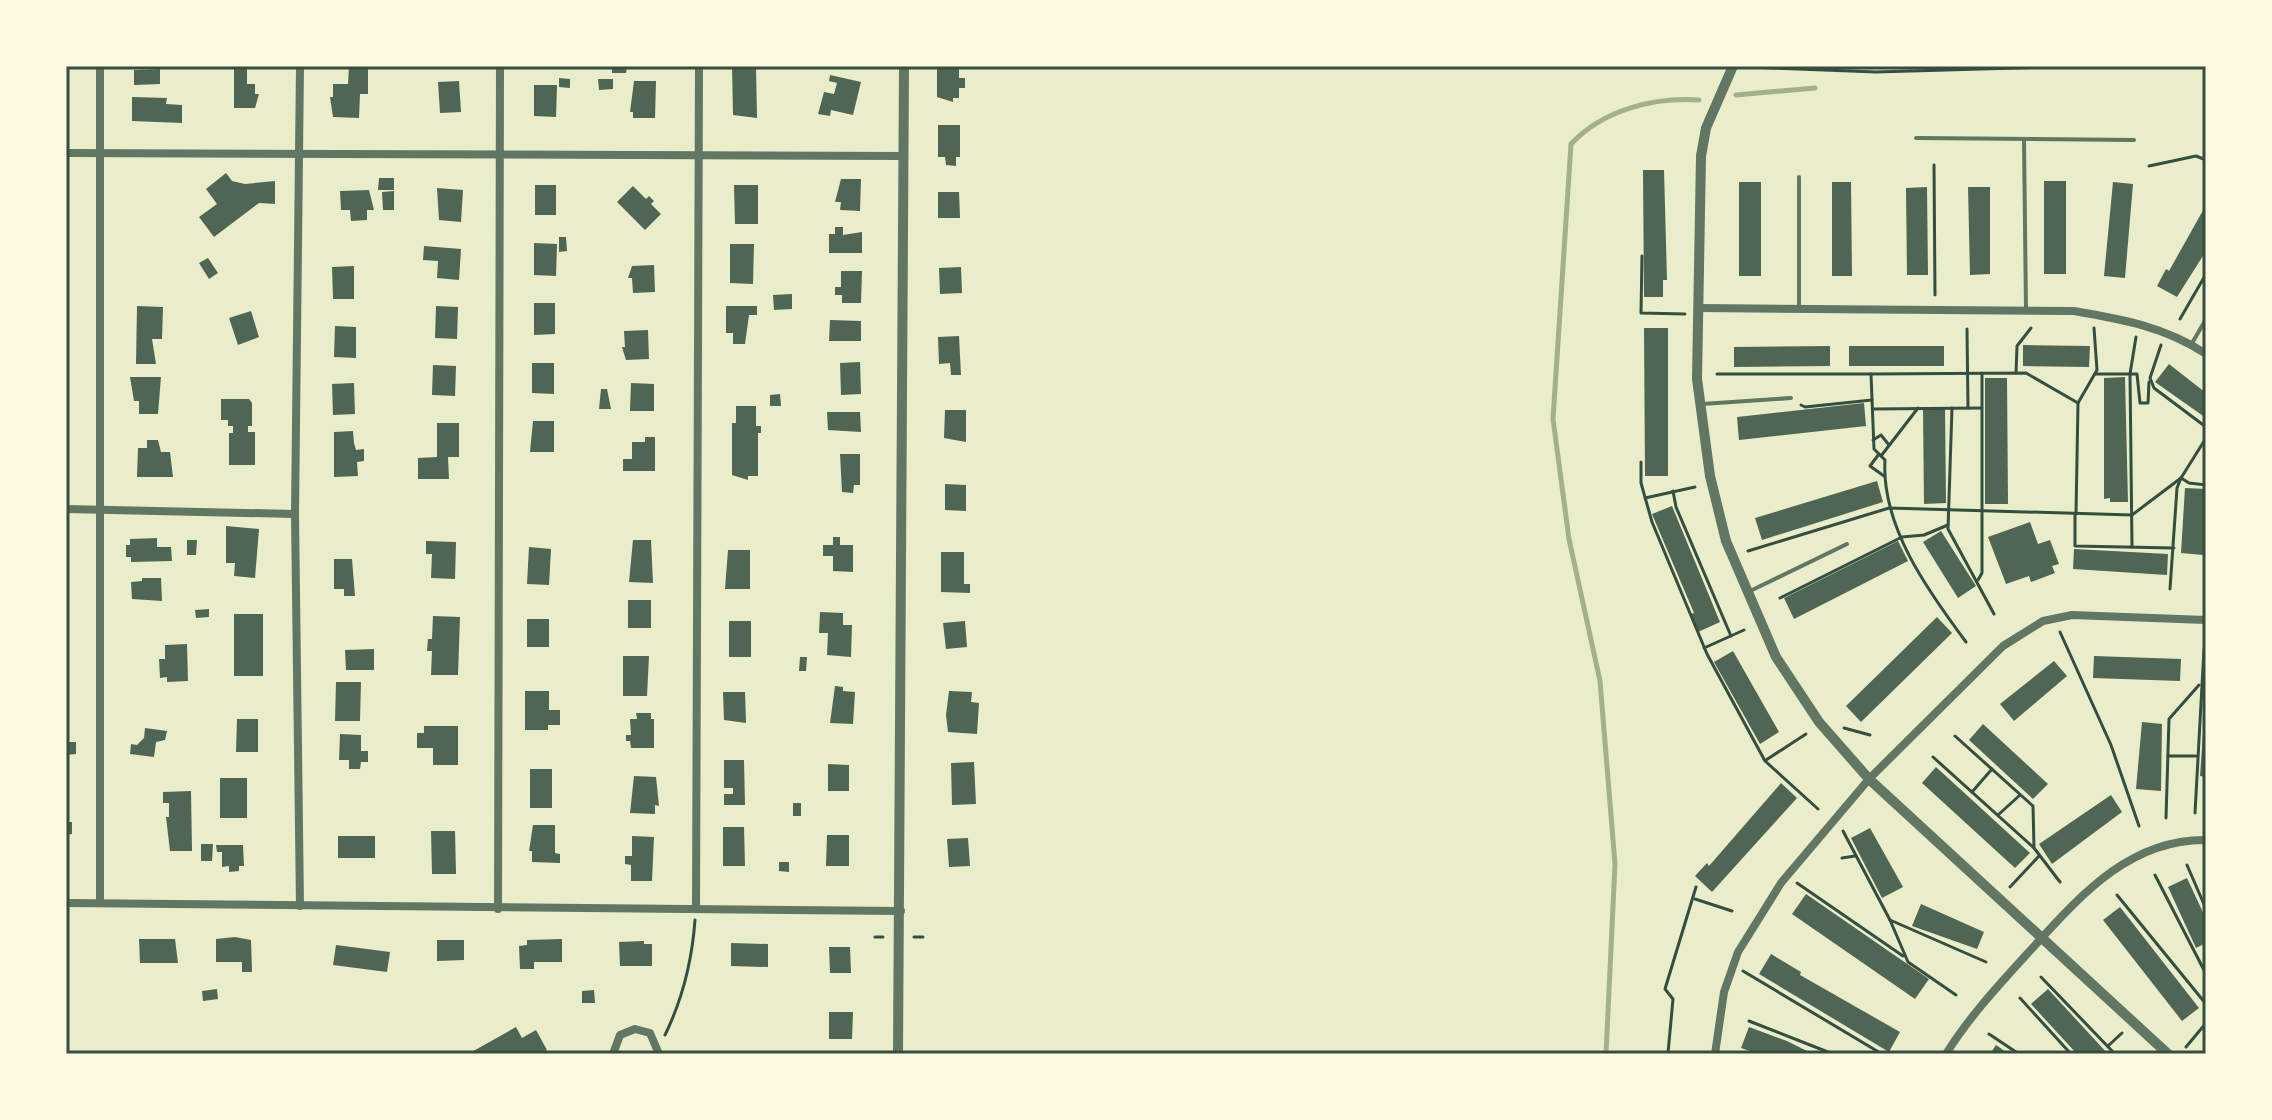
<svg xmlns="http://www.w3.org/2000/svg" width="2272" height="1120" font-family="Quicksand,sans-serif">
	<rect width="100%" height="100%" fill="#e9edc9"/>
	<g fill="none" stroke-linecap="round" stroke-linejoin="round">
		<!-- stream -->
		<g stroke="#a3b18a" stroke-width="5">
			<polyline points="1736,95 1815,88"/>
			<path d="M1606,1054L1615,864L1600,681L1569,539L1553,419L1571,144C1603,110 1653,97 1699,100"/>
		</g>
	</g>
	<!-- building -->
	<g fill="#4f6655">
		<polygon points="349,66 368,66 368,94 360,94 359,118 333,117 330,97 333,97 333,84 348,84"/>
		<polygon points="612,66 627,66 626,73 612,73"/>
		<polygon points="732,66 756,66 757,118 733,115"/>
		<polygon points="937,66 959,66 959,78 965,78 965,88 959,88 959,98 953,98 953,102 937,97"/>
		<polygon points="160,69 160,84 134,85 134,70"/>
		<polygon points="234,69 247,69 247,84 255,84 255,94 259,94 255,108 234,108"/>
		<polygon points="830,75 861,82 853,115 831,110 830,116 818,114 824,92 834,94 837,83 829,81"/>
		<polygon points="559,78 570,79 570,88 559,87"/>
		<polygon points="598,79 613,79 613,89 599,90"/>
		<polygon points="459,81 461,112 440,113 438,82"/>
		<polygon points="634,81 656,81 655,118 633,118 633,112 630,112"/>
		<polygon points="534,85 557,85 556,117 534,116"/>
		<polygon points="132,97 167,98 166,104 182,105 182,123 132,121"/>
		<polygon points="938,125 960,125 960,157 956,157 956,166 946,165 945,157 938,157"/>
		<polygon points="1643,170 1664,170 1667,280 1663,280 1663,297 1644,297"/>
		<polygon points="226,173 232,181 245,184 275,181 275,204 259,203 214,237 199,217 217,204 206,189"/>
		<polygon points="379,178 394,178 394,190 378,190"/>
		<polygon points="841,179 861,179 860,211 840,210 841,202 835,202"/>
		<rect x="2044" y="181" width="22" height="93"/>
		<rect x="1739" y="182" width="22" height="94"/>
		<polygon points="1832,182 1851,182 1852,276 1832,276"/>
		<polygon points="2113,182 2133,184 2125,278 2104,276"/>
		<rect x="535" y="185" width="21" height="30"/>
		<polygon points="734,185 758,185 758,224 735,224"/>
		<polygon points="633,186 646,199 649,196 654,201 651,204 661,214 645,230 617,202"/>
		<polygon points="1927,187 1928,275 1907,275 1906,188"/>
		<polygon points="1968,187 1990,187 1990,274 1970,275"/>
		<polygon points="437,188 463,190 461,222 439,220"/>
		<polygon points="369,190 374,210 367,210 367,220 351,221 350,210 341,210 340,191"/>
		<polygon points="394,191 394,210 383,210 382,192"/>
		<polygon points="938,192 959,192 960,218 938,218"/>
		<polygon points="2206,205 2206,251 2177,297 2157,286 2166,269 2169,271"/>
		<polygon points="835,227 843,227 843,235 862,232 862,253 829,253 829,234 835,234"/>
		<polygon points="559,237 566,237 567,251 559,252"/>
		<polygon points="534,243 557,244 556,276 534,275"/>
		<polygon points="730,244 754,244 753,284 730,283"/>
		<polygon points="424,246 461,249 459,280 437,278 438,261 423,260"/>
		<polygon points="208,258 218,273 209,279 199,263"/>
		<polygon points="654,265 655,292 633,293 632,278 628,278 632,266"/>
		<polygon points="354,266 354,299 333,299 332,267"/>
		<polygon points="961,267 962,293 940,294 939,268"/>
		<polygon points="841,271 862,271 861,303 842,303 842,295 835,295 835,287 841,287"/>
		<polygon points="792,294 792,309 774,310 773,295"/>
		<polygon points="534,303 555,303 555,334 534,335"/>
		<polygon points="137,306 163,307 162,339 152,339 156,364 136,364"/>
		<polygon points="436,306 458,307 457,339 435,338"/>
		<polygon points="726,306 757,306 757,315 749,315 745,344 733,344 733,333 726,333"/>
		<polygon points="251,311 259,337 238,345 229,318"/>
		<polygon points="830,320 861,321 861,341 829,341"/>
		<polygon points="335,326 356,327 356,358 334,357"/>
		<polygon points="1644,328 1668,328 1668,476 1645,476"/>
		<polygon points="648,330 649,359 626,360 622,347 625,347 624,331"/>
		<polygon points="959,336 961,375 951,375 950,363 939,364 938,337"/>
		<polygon points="2023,345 2090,346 2089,367 2023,366"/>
		<polygon points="1830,346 1830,366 1734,367 1734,347"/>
		<rect x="1849" y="346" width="95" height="20"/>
		<polygon points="860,362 861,394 841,395 840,363"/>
		<polygon points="532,363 554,363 554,394 532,393"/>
		<polygon points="2169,364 2206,393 2206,418 2155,382"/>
		<polygon points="433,365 456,366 455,396 432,395"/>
		<polygon points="130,377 161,377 158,414 139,414 139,401 134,401"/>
		<polygon points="2125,377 2128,502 2110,502 2110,498 2104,499 2104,378"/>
		<polygon points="1985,378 2007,378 2008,504 1985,504"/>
		<polygon points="354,383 355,414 333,415 332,384"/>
		<polygon points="631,383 654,384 654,411 630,411"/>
		<polygon points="601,389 607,389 611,409 599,409"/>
		<polygon points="780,394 781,406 770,406 770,395"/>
		<polygon points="221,399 249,399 252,403 252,426 248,426 248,432 255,432 255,465 229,465 229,433 233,433 233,426 228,426 228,420 221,420"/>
		<polygon points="1864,403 1866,426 1739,440 1737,417"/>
		<polygon points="736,406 756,406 756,426 761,426 761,433 758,433 758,476 748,476 748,480 732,475 732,423 736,423"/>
		<polygon points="1923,409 1945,409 1946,503 1924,504"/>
		<polygon points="945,410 966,410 966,442 944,438"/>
		<polygon points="827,412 860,412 861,432 828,430"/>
		<polygon points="533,421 554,421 554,452 530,452"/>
		<polygon points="437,423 459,423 459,457 448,457 449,479 418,479 418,458 437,457"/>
		<polygon points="353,431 354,443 356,450 364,449 364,461 357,462 358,476 334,477 334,432"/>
		<polygon points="645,437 655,437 655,471 623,471 623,459 632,459 632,442 645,442"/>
		<polygon points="147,440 158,440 161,452 170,452 173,477 137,477 138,448 147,448"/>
		<polygon points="840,454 860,454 860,485 854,485 853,493 842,492"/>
		<polygon points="1877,481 1883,502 1762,540 1755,518"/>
		<polygon points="945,484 966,485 966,511 945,510"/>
		<polygon points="2185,488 2206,489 2203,555 2181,553"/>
		<polygon points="1672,506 1720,622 1698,632 1690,614 1694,613 1652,514"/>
		<polygon points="2030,522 2038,544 2050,540 2059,564 2052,566 2055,573 2031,582 2029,576 2006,584 1988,537"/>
		<polygon points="226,526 259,529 255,578 234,576 235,563 226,563"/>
		<polygon points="1941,531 1976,586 1958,598 1923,542"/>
		<polygon points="833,537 840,537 840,545 853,545 853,572 833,571 833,556 823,556 823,545 833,545"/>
		<polygon points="157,538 157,547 171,547 172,561 131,562 131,557 126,557 126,545 130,545 130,539"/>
		<polygon points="187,540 197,540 196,555 187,555"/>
		<polygon points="633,540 651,540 653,583 629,582"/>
		<polygon points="426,541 456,542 455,579 431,578 432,554 426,554"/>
		<polygon points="1898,541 1908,561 1794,619 1784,598"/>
		<polygon points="529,547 551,549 549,585 527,584"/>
		<polygon points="2074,549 2168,554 2167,575 2073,569"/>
		<polygon points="728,550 750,550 750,589 725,589"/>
		<polygon points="941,552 964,552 964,584 970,584 970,593 941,592"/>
		<polygon points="334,559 352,559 355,596 344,596 344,589 334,589"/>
		<polygon points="142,578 161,578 162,601 132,599 131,582 142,581"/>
		<rect x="628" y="600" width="23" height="28"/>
		<polygon points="209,609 209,617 196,618 195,610"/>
		<polygon points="820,612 843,613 843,625 852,625 851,657 827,655 828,633 819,633"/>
		<rect x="234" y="614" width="29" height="62"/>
		<polygon points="433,616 460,617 458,675 431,675 432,651 427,651 428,639 432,639"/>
		<polygon points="1937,617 1952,633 1861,722 1846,706"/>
		<rect x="527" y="619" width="22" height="28"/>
		<rect x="729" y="621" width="22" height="36"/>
		<polygon points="965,621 967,647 946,649 943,623"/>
		<polygon points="187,644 188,681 167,682 167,677 160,678 159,659 165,659 165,645"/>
		<polygon points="374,649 374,670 346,670 345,650"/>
		<polygon points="1733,651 1779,732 1760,744 1714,662"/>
		<polygon points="623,656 649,656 647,696 623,696"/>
		<polygon points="2094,656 2181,659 2180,681 2093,678"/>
		<polygon points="800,657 807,657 806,671 799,671"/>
		<polygon points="2054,661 2067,676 2014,721 2000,704"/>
		<polygon points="336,682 361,682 360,721 335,721"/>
		<polygon points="835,686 843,687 843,691 855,692 853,724 830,723"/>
		<polygon points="525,691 549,691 549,710 560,710 560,725 548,725 548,730 525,730"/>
		<polygon points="949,691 972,692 971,702 979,703 977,734 948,732 946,715"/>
		<polygon points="723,692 745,692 746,723 724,720"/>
		<polygon points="636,713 651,713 651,719 654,719 654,748 631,748 630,741 626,741 626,735 631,735 630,719 637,719"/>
		<polygon points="237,719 258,719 258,752 236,752"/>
		<polygon points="2204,719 2206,719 2206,777 2200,776"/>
		<polygon points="2142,722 2162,724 2161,791 2136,789"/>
		<polygon points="1983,724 2048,784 2033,799 1969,740"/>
		<polygon points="424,726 458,726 458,765 433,765 433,748 417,748 417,733 424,733"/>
		<polygon points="145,728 167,731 165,740 156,742 154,757 130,754 131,744 137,745 144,738"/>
		<polygon points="340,734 361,735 361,751 368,751 368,762 361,762 360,769 349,769 349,760 339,760"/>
		<polygon points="66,742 76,742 76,754 66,755"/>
		<polygon points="724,760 744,760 745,805 724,805 724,794 733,794 733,788 724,788"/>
		<polygon points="974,762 976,804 952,805 951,763"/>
		<polygon points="828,764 849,765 849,791 828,791"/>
		<polygon points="1936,767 2030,853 2015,868 1922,783"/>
		<rect x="530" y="769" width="22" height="39"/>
		<polygon points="634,776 656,777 659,806 655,805 655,814 630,813"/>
		<rect x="220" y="778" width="27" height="40"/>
		<polygon points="1781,783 1797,798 1712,892 1695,876 1707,863 1709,866"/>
		<polygon points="191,791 192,851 170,851 166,817 169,817 169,803 163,803 163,792"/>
		<polygon points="2111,795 2122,812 2052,864 2039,844"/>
		<rect x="793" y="803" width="8" height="13"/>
		<polygon points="66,822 72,822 72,834 66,835"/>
		<polygon points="533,825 555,825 555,853 560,854 560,863 532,862 532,851 529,851"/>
		<polygon points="723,827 744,827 745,866 723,866"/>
		<polygon points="1870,828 1903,887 1882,898 1851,838"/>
		<polygon points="431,831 455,831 456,874 432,874"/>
		<polygon points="827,835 849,835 849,866 826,866"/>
		<rect x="338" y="836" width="37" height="22"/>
		<polygon points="632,836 654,837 652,881 631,881 631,865 625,864 625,856 632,856"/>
		<polygon points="968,838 970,866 949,867 947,839"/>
		<polygon points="201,844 213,844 212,861 201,861"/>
		<polygon points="216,845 243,845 244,866 239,866 239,871 229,872 229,866 222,867 222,852 217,852"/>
		<polygon points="779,862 789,862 789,872 779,871"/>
		<polygon points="2187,878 2206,919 2206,943 2196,948 2168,887"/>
		<polygon points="1806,894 1929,979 1915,999 1792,914"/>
		<polygon points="1921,904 1984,932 1977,949 1912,926"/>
		<polygon points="2120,907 2199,1008 2182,1021 2103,920"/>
		<polygon points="235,937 251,940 252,972 242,972 242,962 216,962 216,939"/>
		<polygon points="139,939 175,939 178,963 140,963"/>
		<polygon points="562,939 562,962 534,962 534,969 520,969 519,946 527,945 527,940"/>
		<polygon points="437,940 464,940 464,960 437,961"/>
		<polygon points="644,941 644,944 652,944 652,966 620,966 619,942"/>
		<polygon points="731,943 768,944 768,967 731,966"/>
		<polygon points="336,945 390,952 387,972 333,965"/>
		<polygon points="829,947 850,947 851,973 830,973"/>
		<polygon points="1771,954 1801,972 1800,975 1900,1032 1889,1052 1759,974"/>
		<polygon points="217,989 218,999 203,1001 202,991"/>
		<polygon points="2048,989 2108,1054 2077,1054 2031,1004"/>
		<polygon points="594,990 595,1003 582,1003 582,991"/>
		<polygon points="829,1012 853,1012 852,1039 829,1039"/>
		<polygon points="516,1027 522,1038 536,1030 547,1050 541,1054 468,1054"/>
		<polygon points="1749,1027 1787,1041 1813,1054 1758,1054 1741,1048"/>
		<polygon points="1996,1045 2009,1054 1990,1054"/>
	</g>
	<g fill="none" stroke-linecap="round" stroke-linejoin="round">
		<!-- path -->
		<g stroke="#344e41" stroke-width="3">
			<polyline points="1746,67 1876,72 2086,66"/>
			<polyline points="1934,165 1935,295"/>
			<polyline points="2149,166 2196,156 2206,160"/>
			<polyline points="1642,256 1641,313 1685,314"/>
			<polyline points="2180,319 2206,274"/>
			<polyline points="1967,329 1968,408"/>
			<polyline points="2161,345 2150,378 2154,388 2206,427"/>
			<polyline points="2016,373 2017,346 2031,328"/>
			<polyline points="1717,374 1871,374"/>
			<polyline points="2095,374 2137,374 2140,403 2148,403 2149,382"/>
			<polyline points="1801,405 1805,407 1872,400"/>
			<polyline points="1952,408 1948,529 1994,614"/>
			<polyline points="1873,409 1981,408"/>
			<polyline points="1873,440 1881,435 1889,445"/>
			<polyline points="1879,454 1870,466 1884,476"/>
			<polyline points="1881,456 1918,408"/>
			<polyline points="1641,462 1641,483 1652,522 1707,654 1765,761 1818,809"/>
			<polyline points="1673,491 1676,507 1731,636"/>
			<polyline points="1645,498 1695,487"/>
			<polyline points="2075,514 2075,546 2174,548"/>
			<polyline points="2076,514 2078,403 2097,370 2094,328"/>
			<polyline points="2132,547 2130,374 2136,337"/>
			<polyline points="1748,551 1889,508 2132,515 2181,478 2206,438"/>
			<polyline points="1978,580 1982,573 1982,373"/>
			<polyline points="2170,589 2177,488 2181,478 2189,483 2206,485"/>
			<polyline points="1780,598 1902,537 1924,535 1948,525"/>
			<polyline points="2060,632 2111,745 2139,826"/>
			<path d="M1966,642C1928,591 1881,526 1885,460L1874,449L1871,374L2026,373L2078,403"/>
			<polyline points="1704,648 1744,630"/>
			<polyline points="1844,728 1870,735"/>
			<polyline points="1955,736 2033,806 2034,848"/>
			<polyline points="2168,756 2196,756"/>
			<polyline points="1933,757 2034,848 2060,882"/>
			<polyline points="1766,760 1806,734"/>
			<polyline points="1972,792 1992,769"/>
			<polyline points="2195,813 2204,649"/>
			<polyline points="1998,815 2020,795"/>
			<polyline points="2166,818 2169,719 2199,685"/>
			<polyline points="1843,831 1890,920 1908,962 1956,995"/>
			<polyline points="1842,858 1855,856"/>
			<polyline points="2187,865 2206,909"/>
			<polyline points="2155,875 2206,974"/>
			<polyline points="1797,883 1903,956"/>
			<polyline points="2010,887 2039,856"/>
			<polyline points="2117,895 2206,1004"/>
			<polyline points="1695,899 1732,911"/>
			<polyline points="1890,920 1986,962"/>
			<polyline points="875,937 883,937"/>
			<polyline points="914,937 923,937"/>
			<polyline points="1743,971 1882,1054"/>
			<polyline points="2041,977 2115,1054"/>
			<polyline points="2020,998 2071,1054"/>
			<polyline points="1749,1021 1833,1054"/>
			<polyline points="1989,1034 2019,1054"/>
			<path d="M665,1035C683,998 692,962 695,920"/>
			<polyline points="2108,1046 2122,1033"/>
			<polyline points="2186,1047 2206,1023"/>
			<polyline points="1673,1054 1668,1053 1673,999 1665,989 1696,887"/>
		</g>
		<!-- service -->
		<g stroke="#617663" stroke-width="4">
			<polyline points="1916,138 2134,140"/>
			<polyline points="2024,141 2026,310"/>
			<polyline points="1799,177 1799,308"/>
			<polyline points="2191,345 2206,319"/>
			<polyline points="1702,404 1791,398"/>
			<polyline points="1748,592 1847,544"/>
		</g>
		<!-- minor -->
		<g stroke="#617663" stroke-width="8">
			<polyline points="300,66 295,514 300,906"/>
			<polyline points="66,153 902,156"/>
			<path d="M1699,308L2074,311C2121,319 2166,327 2206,354"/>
			<polyline points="66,509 295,514"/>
			<polyline points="66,903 901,911"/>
			<polyline points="100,903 100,66"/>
			<polyline points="696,908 699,66"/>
			<polyline points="498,909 500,66"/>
			<polyline points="613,1054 620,1035 635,1029 650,1033 659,1054"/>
			<polyline points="1715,1054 1724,992 1738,952 1781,883 1869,779 2003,646 2043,621 2072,615 2206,620"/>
			<path d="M1946,1054C1969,1017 1998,986 2027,954C2076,901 2126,839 2206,840"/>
		</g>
		<!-- tertiary -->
		<g stroke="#617663" stroke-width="10">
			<polyline points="1733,66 1706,128 1701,156 1697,379 1710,476 1726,541 1776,657 1819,722 1869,779 2168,1054"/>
			<polyline points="898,1054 904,66"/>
		</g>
	</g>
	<!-- border -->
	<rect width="2272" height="1120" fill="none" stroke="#fefae0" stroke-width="136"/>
	<rect x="68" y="68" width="2136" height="984" fill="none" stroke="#344e41" stroke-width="3"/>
</svg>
